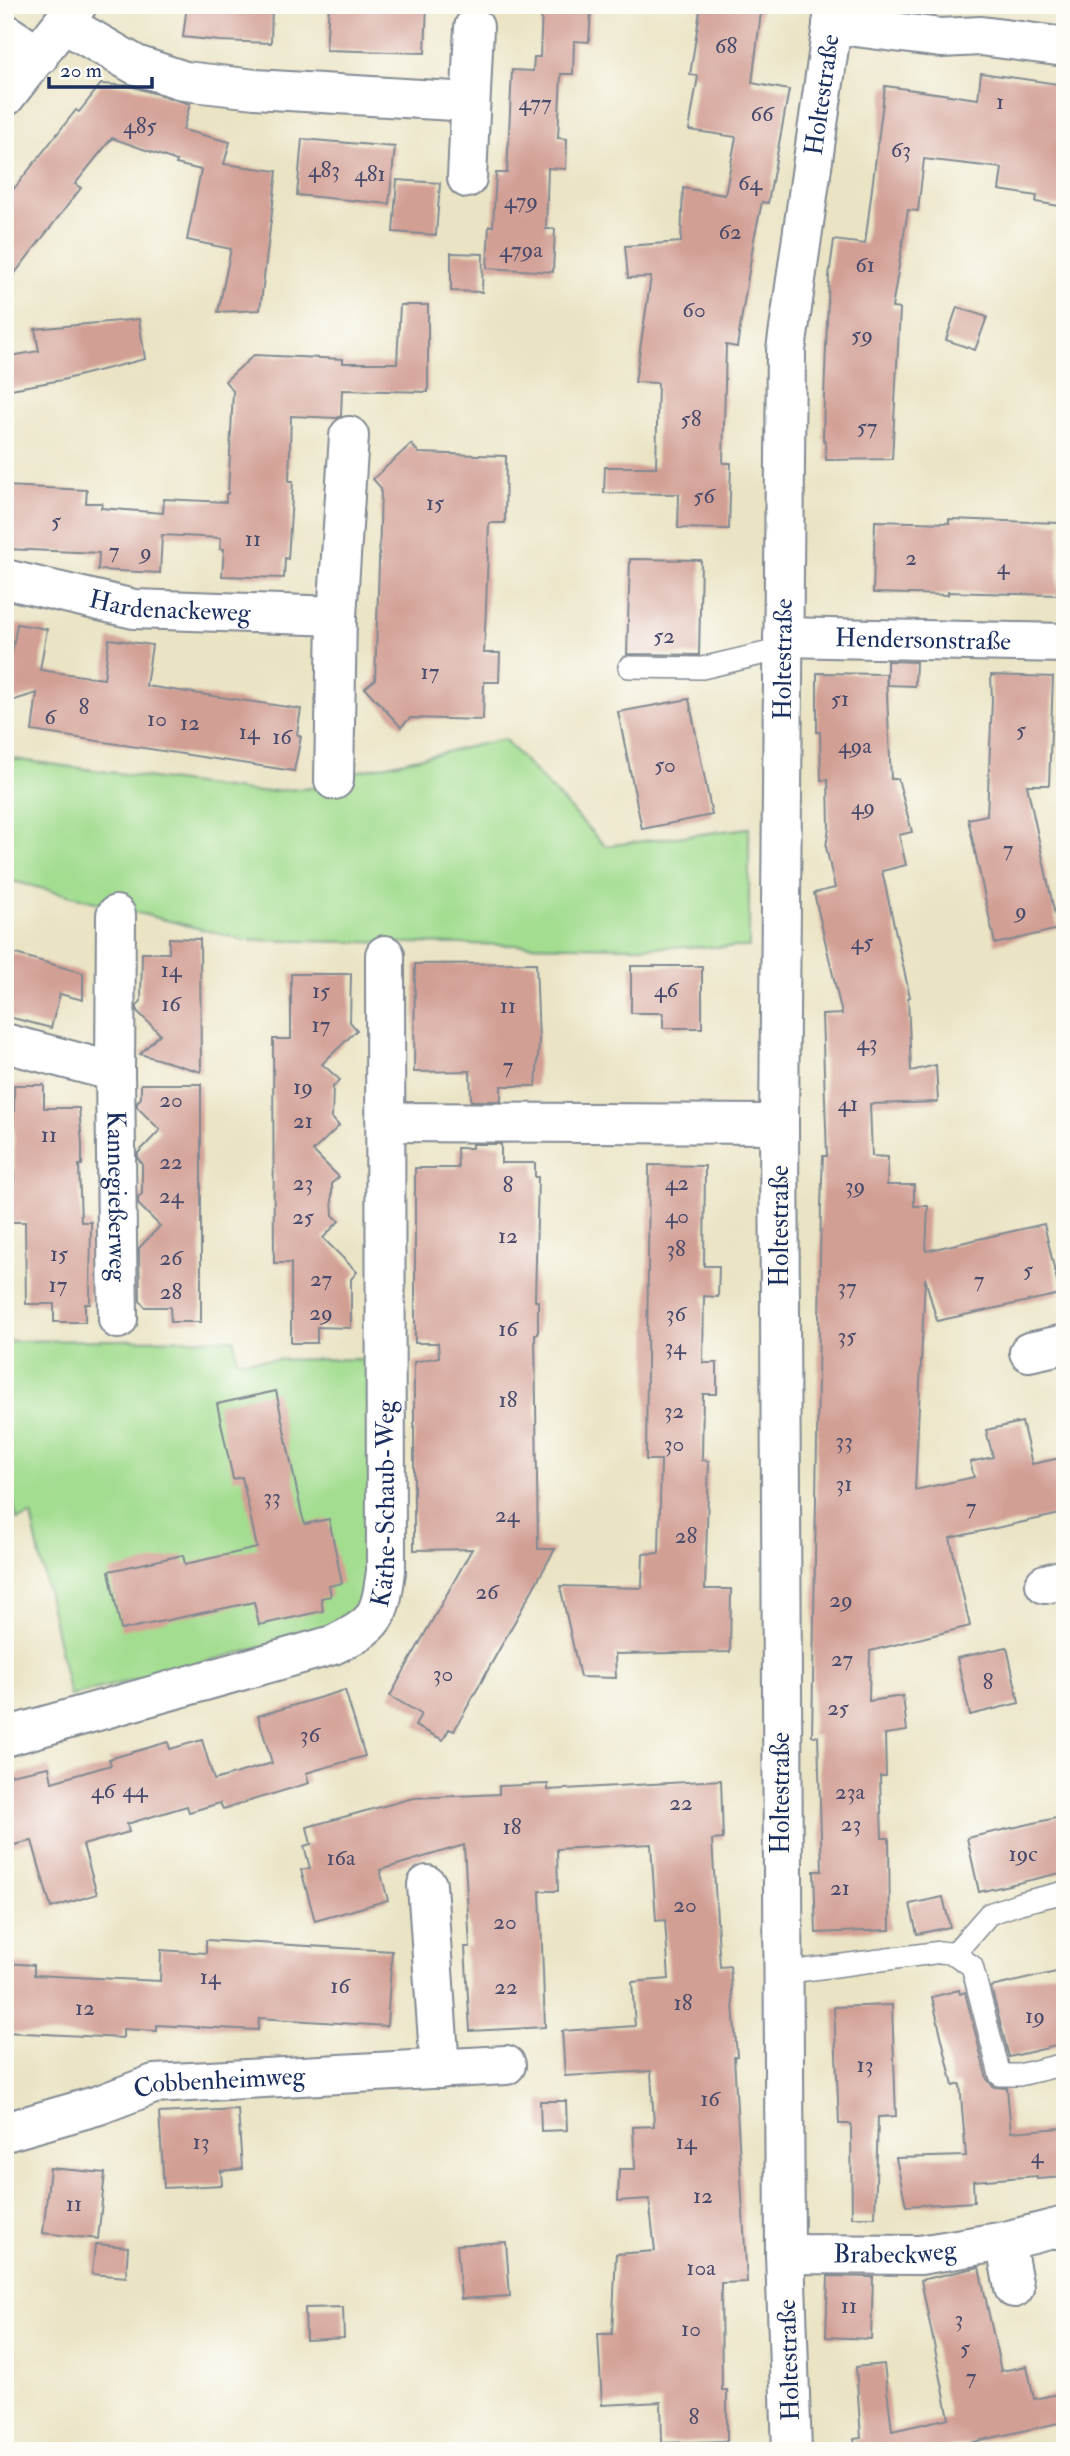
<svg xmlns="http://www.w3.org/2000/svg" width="1070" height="2456" font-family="'IM FELL Double Pica',serif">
	<rect width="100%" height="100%" fill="#fdfcf7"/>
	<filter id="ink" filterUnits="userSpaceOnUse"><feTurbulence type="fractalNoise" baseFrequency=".0143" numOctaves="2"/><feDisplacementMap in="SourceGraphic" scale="14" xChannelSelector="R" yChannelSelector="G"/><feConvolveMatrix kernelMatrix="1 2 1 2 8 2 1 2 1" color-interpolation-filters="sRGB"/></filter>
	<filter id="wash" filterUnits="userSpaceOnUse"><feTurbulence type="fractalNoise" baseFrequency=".00686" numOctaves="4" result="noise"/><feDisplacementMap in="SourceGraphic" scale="28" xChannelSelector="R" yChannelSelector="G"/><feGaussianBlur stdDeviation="1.57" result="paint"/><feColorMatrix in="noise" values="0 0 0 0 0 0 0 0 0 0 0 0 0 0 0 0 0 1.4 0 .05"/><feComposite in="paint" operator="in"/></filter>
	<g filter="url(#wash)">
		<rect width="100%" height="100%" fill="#eae4c5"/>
		<!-- green -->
		<g fill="#a3dd90" stroke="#5f8677" stroke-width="2">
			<polygon points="504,739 605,846 749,828 749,947 626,947 244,940 5,879 5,758 255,792 341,786 342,775"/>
			<polygon points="234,1339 237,1360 369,1359 371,1600 354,1624 70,1696 31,1515 17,1520 5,1466 5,1341"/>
		</g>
		<g id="blocks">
			<!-- building -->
			<g fill="#d29f94">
				<polygon points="187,5 272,5 271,43 220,41 183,37"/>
				<polygon points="329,5 427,5 425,53 326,50"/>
				<polygon points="701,5 762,5 752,83 789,90 768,203 762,202 754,239 737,347 726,345 723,463 731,463 729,529 678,528 679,494 604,493 605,467 656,467 658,383 635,382 651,277 628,278 625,246 681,242 683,188 725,195 736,137 689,130 698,76 690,75"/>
				<polygon points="542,8 591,11 589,42 574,41 573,74 561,74 558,138 567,139 566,169 548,168 546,229 555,229 553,272 487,268 489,226 493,226 496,173 507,173 512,70 533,71 534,57 540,57"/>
				<polygon points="981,73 1065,85 1065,207 1036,202 1037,196 999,190 1002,168 924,159 918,211 908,210 892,308 900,309 892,459 826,460 825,440 823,440 824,396 829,276 834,240 865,244 885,86 978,99"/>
				<polygon points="101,84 130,86 190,104 183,130 230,142 224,164 277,171 260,310 218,312 231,249 187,240 201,170 176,164 177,161 112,138 75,184 81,188 5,286 5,200 76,110 79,112"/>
				<polygon points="302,139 395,147 389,204 297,195"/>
				<polygon points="397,180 440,183 436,235 393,232"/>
				<polygon points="451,253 483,254 482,292 451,291"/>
				<polygon points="400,305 428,305 428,392 342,390 341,416 337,418 291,416 289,481 293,481 288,559 285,558 284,578 222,576 224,549 220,549 221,538 162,535 160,573 98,570 99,553 6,549 8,523 5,521 5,486 87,490 86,503 102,503 101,508 163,513 164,499 226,502 226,494 228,494 233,391 225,381 254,355 343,359 343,363 397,363"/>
				<polygon points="957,307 987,317 975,350 946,340"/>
				<polygon points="139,319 145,359 62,380 5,390 5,357 39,351 35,329"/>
				<polygon points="411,444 419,453 506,456 505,523 489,523 486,607 484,653 500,653 499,682 484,682 483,720 410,718 401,727 365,688 375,680 379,563 381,488 373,479"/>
				<polygon points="949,519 1060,523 1057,595 948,592 948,595 873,593 875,521 949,523"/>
				<polygon points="630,559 701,560 699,655 627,654"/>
				<polygon points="17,624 47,629 40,670 104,679 109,639 152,645 146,686 301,709 297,734 301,737 294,771 32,731 37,693 5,703 5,665 10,665"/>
				<polygon points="887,661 916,662 915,686 887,685"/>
				<polygon points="817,673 886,674 891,779 898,779 912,832 899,835 906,865 882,871 910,997 908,998 911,1071 936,1065 938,1102 870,1104 872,1156 888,1157 887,1185 914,1185 914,1206 928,1206 926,1251 1044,1224 1060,1294 937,1321 925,1278 915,1490 974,1477 970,1462 993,1457 986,1430 1022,1422 1032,1464 1065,1457 1065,1513 950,1538 970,1626 870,1651 869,1701 903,1696 907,1731 885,1734 886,1776 880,1776 882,1838 889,1838 890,1930 816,1933 814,1871 822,1871 818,1736 812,1736 821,1204 823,1156 827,1156 822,1015 842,1014 814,893 835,888 826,847 829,827 828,780 821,780 820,732 817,732"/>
				<polygon points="991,675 1053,677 1049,785 1027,785 1058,929 995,944 968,819 987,815 992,700"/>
				<polygon points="689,699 712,815 642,829 618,712"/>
				<polygon points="169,938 200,939 201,1072 140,1054 160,1034 137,1011 137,1006 141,1001 142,953 169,953"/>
				<polygon points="5,951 83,973 83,1000 60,994 51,1028 5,1016"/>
				<polygon points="536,963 539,1041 536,1086 501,1086 501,1101 471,1101 470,1071 414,1072 415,964"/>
				<polygon points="631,966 702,966 702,1028 663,1028 663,1013 631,1013"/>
				<polygon points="291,974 351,974 350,1022 357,1030 322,1064 340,1080 333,1087 332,1118 339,1126 313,1151 339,1177 332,1183 332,1199 333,1215 339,1221 323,1238 357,1272 351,1279 351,1328 317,1327 317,1343 291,1343 291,1263 274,1263 273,1039 291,1039"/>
				<polygon points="141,1084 201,1084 201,1322 171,1322 170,1307 145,1307 140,1301 139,1248 160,1226 138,1204 138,1197 142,1194 142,1163 138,1159 138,1153 160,1130 137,1107 137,1102 141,1098"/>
				<polygon points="14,1085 44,1085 44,1108 79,1108 82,1144 82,1165 79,1165 81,1222 91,1222 90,1304 85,1304 85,1322 54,1322 54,1304 26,1304 25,1222 10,1222 10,1187 14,1187"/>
				<polygon points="472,1144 501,1144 501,1163 535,1163 535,1177 538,1177 535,1301 538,1301 538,1334 535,1334 538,1549 555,1549 454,1731 449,1729 443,1740 415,1726 421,1714 390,1696 472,1549 414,1550 414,1362 439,1357 438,1343 415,1343 415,1168 458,1168 457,1148 472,1148"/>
				<polygon points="649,1165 705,1166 704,1266 719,1266 718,1297 704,1296 703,1363 717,1363 717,1394 703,1394 702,1460 709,1461 705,1589 731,1589 730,1652 615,1654 616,1678 580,1677 560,1586 642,1588 643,1554 659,1553 661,1460 646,1460"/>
				<polygon points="276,1391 302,1515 305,1524 329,1519 342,1583 329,1586 331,1596 321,1598 323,1611 259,1625 254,1602 121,1630 109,1571 183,1555 185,1564 257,1548 242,1477 233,1479 217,1404"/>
				<polygon points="1007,1647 1019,1703 970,1715 957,1658"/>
				<polygon points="345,1690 365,1756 306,1773 309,1783 223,1809 220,1803 189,1812 187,1806 127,1824 129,1832 83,1845 97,1894 51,1908 32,1841 5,1847 5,1776 49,1767 52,1782 111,1765 109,1759 168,1742 170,1749 202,1740 214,1780 272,1763 258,1716"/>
				<polygon points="721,1780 723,1839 712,1840 720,1967 730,1966 737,2056 734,2057 747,2282 721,2283 722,2390 727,2390 727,2441 662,2443 661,2402 602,2405 598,2334 612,2334 616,2254 655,2251 649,2199 618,2201 619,2169 635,2169 633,2127 654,2126 651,2071 565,2076 562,2031 635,2026 632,1982 669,1979 665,1920 656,1921 651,1844 557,1849 558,1891 540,1891 545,2027 470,2031 465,1947 470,1947 464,1845 380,1870 388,1900 315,1921 301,1870 310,1868 304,1846 311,1844 307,1827 413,1798 499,1794 499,1786 548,1784 548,1790"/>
				<polygon points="1065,1816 1065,1872 979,1892 967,1838"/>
				<polygon points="943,1897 950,1927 917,1934 910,1904"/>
				<polygon points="206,1940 392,1951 387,2026 259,2018 258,2030 157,2025 157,2031 123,2029 123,2038 5,2032 5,1963 34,1965 34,1975 160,1981 161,1950 206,1953"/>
				<polygon points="1065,1970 1065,2044 1009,2057 991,1987"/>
				<polygon points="959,1990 960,1994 965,1992 987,2079 994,2087 1007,2088 1011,2132 1061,2128 1061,2134 1065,2134 1065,2177 1037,2179 1037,2176 973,2181 974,2202 906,2206 896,2158 966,2156 960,2084 953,2086 932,1997"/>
				<polygon points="892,2005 896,2116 878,2117 875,2217 852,2217 851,2124 839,2124 834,2007"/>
				<polygon points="540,2101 566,2101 567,2130 541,2131"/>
				<polygon points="238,2109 242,2169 221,2171 222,2185 164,2188 159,2113"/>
				<polygon points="50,2168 105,2173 98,2239 43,2233"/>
				<polygon points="506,2242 510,2296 461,2299 457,2245"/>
				<polygon points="95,2244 128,2247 126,2277 92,2274"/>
				<polygon points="979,2267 1001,2371 1027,2366 1034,2399 1058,2394 1063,2422 933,2451 856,2451 854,2439 861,2438 856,2367 884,2364 892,2431 949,2418 921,2280"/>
				<polygon points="828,2276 873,2277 871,2339 826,2337"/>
				<polygon points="343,2307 344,2338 306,2340 305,2308"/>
			</g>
		</g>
	</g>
	<g filter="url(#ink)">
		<use href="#blocks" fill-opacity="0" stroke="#828a92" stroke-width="2"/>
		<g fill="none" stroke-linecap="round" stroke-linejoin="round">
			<defs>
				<g id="service">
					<polyline points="629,667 702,668 783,649"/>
					<polyline points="954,1954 989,1914 1020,1903 1065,1892"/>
					<polyline points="782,1973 941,1952 954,1954 972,1966 1000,2075 1019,2075 1065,2064"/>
				</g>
				<g id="minor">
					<polyline points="63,23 136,65 185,81 255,89 470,102"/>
					<polyline points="832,24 941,38 981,36 1065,47"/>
					<polyline points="5,33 39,56"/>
					<polyline points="467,178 474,27"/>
					<path id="s1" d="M5,579L134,609L337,616"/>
					<path id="s2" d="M783,637L1065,643"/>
					<polyline points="334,780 337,616 349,436"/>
					<path id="s3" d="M5,1043L115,1072L118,1319"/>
					<polyline points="115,1072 116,915"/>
					<polyline points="386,1122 779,1124"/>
					<polyline points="1029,1352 1065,1344"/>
					<polyline points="1045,1584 1065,1579"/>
					<path id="s4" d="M5,1737L333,1645C376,1625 380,1617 386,1571L385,955"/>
					<polyline points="427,1885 440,2069"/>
					<path id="s5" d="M5,2132L99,2105L154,2084L506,2065"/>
					<path id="s6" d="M785,2254L920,2255L1005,2241"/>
					<polyline points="1014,2288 1005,2241 1065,2226"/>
					<path id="s7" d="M792,2451L785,2254L779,1124L786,350L835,5"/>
				</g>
				<polyline id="tertiary" points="5,97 77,5"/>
			</defs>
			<!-- service casing -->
			<use href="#service" stroke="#828a92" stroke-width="24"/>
			<!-- minor casing -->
			<use href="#minor" stroke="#828a92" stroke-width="42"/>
			<!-- tertiary casing -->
			<use href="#tertiary" stroke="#828a92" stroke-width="42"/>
			<!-- service -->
			<use href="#service" stroke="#fff" stroke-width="21"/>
			<!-- minor -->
			<use href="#minor" stroke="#fff" stroke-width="38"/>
			<!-- tertiary -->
			<use href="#tertiary" stroke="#fff" stroke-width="38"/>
		</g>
	</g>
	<g text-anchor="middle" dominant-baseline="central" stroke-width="5" stroke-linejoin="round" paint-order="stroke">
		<!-- number labels -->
		<g font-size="23" fill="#494b6c">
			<text x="726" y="45">68</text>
			<text x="1000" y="101">1</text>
			<text x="535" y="102">477</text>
			<text x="762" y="113">66</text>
			<text x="140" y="125">485</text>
			<text x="901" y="149">63</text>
			<text x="324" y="169">483</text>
			<text x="370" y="173">481</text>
			<text x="750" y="182">64</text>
			<text x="521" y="200">479</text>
			<text x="730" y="231">62</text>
			<text x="521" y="249">479a</text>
			<text x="865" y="264">61</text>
			<text x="694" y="309">60</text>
			<text x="862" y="334">59</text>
			<text x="691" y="418">58</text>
			<text x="867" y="426">57</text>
			<text x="704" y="495">56</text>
			<text x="435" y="502">15</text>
			<text x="56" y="520">5</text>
			<text x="253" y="538">11</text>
			<text x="114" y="550">7</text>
			<text x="146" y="551">9</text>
			<text x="911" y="557">2</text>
			<text x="1003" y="566">4</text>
			<text x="664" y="635">52</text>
			<text x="430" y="671">17</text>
			<text x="840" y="698">51</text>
			<text x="84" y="706">8</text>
			<text x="50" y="716">6</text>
			<text x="157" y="718">10</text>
			<text x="190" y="722">12</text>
			<text x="1021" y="729">5</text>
			<text x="249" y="731">14</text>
			<text x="282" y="736">16</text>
			<text x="855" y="745">49a</text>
			<text x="665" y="764">50</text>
			<text x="863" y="806">49</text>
			<text x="1008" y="848">7</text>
			<text x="1021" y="910">9</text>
			<text x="862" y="941">45</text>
			<text x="171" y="969">14</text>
			<text x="666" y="989">46</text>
			<text x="321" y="990">15</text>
			<text x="171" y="1003">16</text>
			<text x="508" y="1005">11</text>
			<text x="321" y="1024">17</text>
			<text x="867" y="1042">43</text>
			<text x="508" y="1065">7</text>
			<text x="303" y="1086">19</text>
			<text x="171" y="1099">20</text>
			<text x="848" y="1103">41</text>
			<text x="303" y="1120">21</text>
			<text x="49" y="1134">11</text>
			<text x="171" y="1161">22</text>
			<text x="303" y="1182">23</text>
			<text x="677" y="1182">42</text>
			<text x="508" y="1184">8</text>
			<text x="855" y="1185">39</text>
			<text x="171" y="1195">24</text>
			<text x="677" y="1215">40</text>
			<text x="303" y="1216">25</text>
			<text x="508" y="1235">12</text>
			<text x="676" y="1248">38</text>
			<text x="59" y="1253">15</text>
			<text x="171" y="1257">26</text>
			<text x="1028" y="1269">5</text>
			<text x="321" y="1278">27</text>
			<text x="979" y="1279">7</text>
			<text x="58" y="1284">17</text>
			<text x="847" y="1286">37</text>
			<text x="171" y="1291">28</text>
			<text x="321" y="1312">29</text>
			<text x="676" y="1313">36</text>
			<text x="508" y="1328">16</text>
			<text x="847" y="1335">35</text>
			<text x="675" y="1346">34</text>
			<text x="508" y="1399">18</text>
			<text x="674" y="1410">32</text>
			<text x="844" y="1440">33</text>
			<text x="674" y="1443">30</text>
			<text x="844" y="1483">31</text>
			<text x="272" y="1496">33</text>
			<text x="971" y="1506">7</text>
			<text x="507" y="1514">24</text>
			<text x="686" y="1535">28</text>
			<text x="487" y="1591">26</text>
			<text x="841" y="1599">29</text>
			<text x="842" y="1658">27</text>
			<text x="443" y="1673">30</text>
			<text x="988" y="1681">8</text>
			<text x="838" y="1707">25</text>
			<text x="310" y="1734">36</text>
			<text x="135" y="1789">44</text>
			<text x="103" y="1790">46</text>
			<text x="850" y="1791">23a</text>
			<text x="681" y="1802">22</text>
			<text x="851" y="1823">23</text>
			<text x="512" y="1826">18</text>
			<text x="1023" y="1853">19c</text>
			<text x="341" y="1857">16a</text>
			<text x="840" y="1887">21</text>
			<text x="685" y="1904">20</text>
			<text x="505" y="1921">20</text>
			<text x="210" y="1976">14</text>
			<text x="340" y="1985">16</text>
			<text x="506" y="1986">22</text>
			<text x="683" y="2002">18</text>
			<text x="85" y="2007">12</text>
			<text x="1035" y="2015">19</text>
			<text x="865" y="2064">13</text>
			<text x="710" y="2098">16</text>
			<text x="201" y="2141">13</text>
			<text x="686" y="2141">14</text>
			<text x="1037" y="2155">4</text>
			<text x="703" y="2195">12</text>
			<text x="74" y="2203">11</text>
			<text x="701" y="2267">10a</text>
			<text x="849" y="2305">11</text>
			<text x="959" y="2318">3</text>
			<text x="691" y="2328">10</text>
			<text x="965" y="2347">5</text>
			<text x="971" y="2376">7</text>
			<text x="694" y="2416">8</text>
		</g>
		<!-- street labels -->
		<g font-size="26" fill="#1b2f5e" stroke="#fdfcf7">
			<text stroke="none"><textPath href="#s7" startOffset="2359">Holtestraße</textPath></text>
			<text stroke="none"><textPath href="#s1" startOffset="168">Hardenackeweg</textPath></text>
			<text stroke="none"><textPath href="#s2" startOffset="140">Hendersonstraße</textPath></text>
			<text stroke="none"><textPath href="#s7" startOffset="1792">Holtestraße</textPath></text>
			<text stroke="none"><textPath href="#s3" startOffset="238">Kannegießerweg</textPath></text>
			<text transform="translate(780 1226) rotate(-90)">Holtestraße</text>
			<text stroke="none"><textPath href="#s4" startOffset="506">Käthe-Schaub-Weg</textPath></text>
			<text transform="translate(781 1793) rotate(-90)">Holtestraße</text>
			<text stroke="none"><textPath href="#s5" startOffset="222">Cobbenheimweg</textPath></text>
			<text stroke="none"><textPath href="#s6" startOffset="110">Brabeckweg</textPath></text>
			<text transform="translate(789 2360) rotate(-92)">Holtestraße</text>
		</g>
	</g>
	<!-- margin -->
	<rect width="1070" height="2456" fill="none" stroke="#fdfcf7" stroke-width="28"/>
	<!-- scale -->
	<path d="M49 77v10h103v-10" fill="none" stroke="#1b2f5e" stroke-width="3.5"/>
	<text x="60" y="77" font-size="21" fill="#1b2f5e" stroke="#fdfcf7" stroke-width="5" paint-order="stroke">20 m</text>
</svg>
